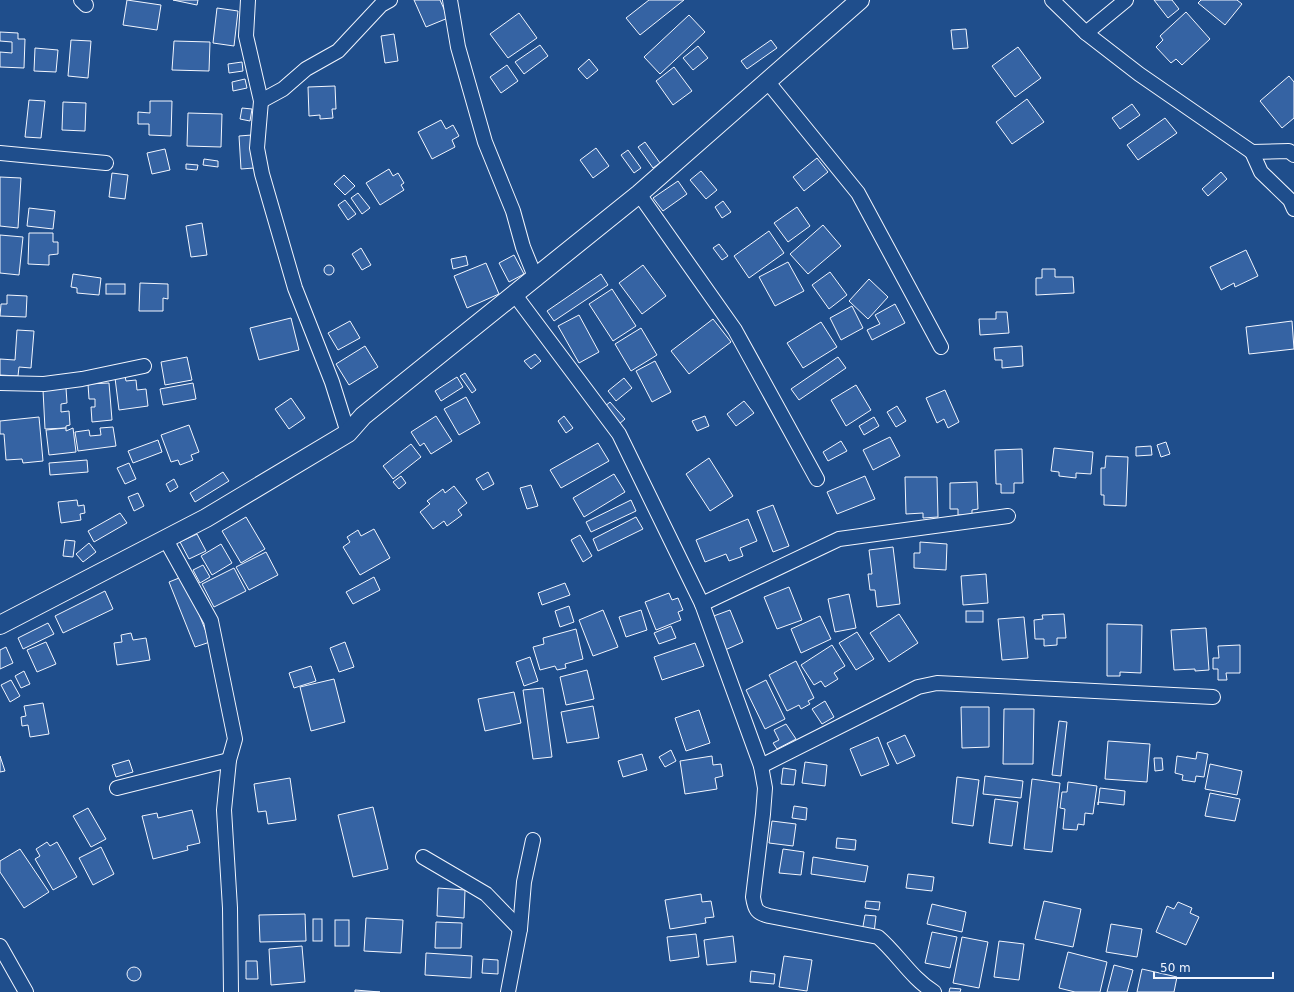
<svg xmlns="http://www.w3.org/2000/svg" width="1294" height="992" font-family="'DejaVu Sans',sans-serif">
	<rect width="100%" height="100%" fill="#1f4e8c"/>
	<!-- building -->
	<g fill="#3563a3" stroke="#f2f6ff">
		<polygon points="127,0 161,5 157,30 123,25"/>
		<polygon points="173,0 198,0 197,5"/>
		<polygon points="414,0 440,0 448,18 426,27"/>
		<polygon points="649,0 684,0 640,35 626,18"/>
		<polygon points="1154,0 1172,0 1179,9 1168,18"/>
		<polygon points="1201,0 1237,0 1242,4 1225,25 1198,3"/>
		<polygon points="217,8 238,11 234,46 213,43"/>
		<polygon points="1186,12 1210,39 1182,65 1176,59 1171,63 1156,47 1163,40 1160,36"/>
		<polygon points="519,13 537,38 508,58 490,34"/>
		<polygon points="689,15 705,32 660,74 644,57"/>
		<polygon points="966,29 968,48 953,49 951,30"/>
		<polygon points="0,32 18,33 18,39 25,39 24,68 0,67 0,52 12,53 12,42 0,41"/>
		<polygon points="394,34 398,61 385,63 381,36"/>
		<polygon points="71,40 91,41 88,78 68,76"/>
		<polygon points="771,40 777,48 747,69 741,61"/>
		<polygon points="174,41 210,42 209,71 172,70"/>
		<polygon points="540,45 548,56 524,74 515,62"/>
		<polygon points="698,46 708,58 693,70 683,58"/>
		<polygon points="1018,47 1041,78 1015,97 992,66"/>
		<polygon points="35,48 58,50 56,72 34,71"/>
		<polygon points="589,59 598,70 587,79 578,69"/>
		<polygon points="242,62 243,71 229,73 228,64"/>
		<polygon points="507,65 518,81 501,93 490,77"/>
		<polygon points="674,67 692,91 673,105 656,81"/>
		<polygon points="1289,76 1294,82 1294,118 1282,128 1260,101"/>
		<polygon points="245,79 247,88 233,91 232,82"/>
		<polygon points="335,86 336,109 332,109 333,118 320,119 320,115 309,116 308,87"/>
		<polygon points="1027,99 1044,122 1012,144 996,122"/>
		<polygon points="29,100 45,101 41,138 25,137"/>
		<polygon points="150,101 172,101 171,136 149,135 149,124 138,124 138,112 150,113"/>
		<polygon points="63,102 86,103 85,131 62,130"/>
		<polygon points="1132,104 1140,115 1120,129 1112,118"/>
		<polygon points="242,108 252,109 250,121 240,119"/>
		<polygon points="188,113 222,114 221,147 187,146"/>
		<polygon points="1165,118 1177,133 1138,160 1127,145"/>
		<polygon points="441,120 446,129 453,125 459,136 452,140 455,147 432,159 418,132"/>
		<polygon points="252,135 254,168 241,169 239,136"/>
		<polygon points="645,142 660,163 653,168 638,147"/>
		<polygon points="596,148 609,166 593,178 580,160"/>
		<polygon points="165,149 170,170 152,174 147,153"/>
		<polygon points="628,150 641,168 634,173 621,155"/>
		<polygon points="817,158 828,172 804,191 793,177"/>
		<polygon points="204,159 218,161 218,167 203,165"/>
		<polygon points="186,164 198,165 197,170 186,169"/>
		<polygon points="389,169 393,176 398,173 404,183 401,185 404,190 380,205 366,183"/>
		<polygon points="701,171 717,190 706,199 690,180"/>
		<polygon points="1221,172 1227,179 1208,196 1202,189"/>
		<polygon points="112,173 128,175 125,199 109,197"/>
		<polygon points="344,175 355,186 345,195 334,184"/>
		<polygon points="0,177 21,178 18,228 0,226"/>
		<polygon points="678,181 687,194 663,211 653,198"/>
		<polygon points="358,193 370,208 362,214 351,198"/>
		<polygon points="345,200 356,214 348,220 338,205"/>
		<polygon points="723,201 731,212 722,218 715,207"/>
		<polygon points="797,207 810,226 788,242 774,223"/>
		<polygon points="29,208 55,211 53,229 27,226"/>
		<polygon points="202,223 207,255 191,257 186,226"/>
		<polygon points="823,225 841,246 808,274 790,254"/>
		<polygon points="769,231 784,253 749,278 734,256"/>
		<polygon points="29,233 53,233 53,242 58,242 58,254 49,255 49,265 28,264"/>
		<polygon points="0,235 23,237 19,275 0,273"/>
		<polygon points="719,244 728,256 722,260 713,248"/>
		<polygon points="361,248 371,265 362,270 352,254"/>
		<polygon points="1246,250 1258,276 1235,287 1234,283 1221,290 1210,267"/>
		<polygon points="514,255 524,274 509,282 499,263"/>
		<polygon points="466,256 468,265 453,269 451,259"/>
		<polygon points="788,262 804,291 775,306 759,277"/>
		<polygon points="486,263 499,294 467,308 454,276"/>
		<circle cx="329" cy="270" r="5"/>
		<polygon points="643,265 666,296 642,314 619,283"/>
		<polygon points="1042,269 1055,269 1055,277 1073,277 1074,293 1036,295 1036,278 1042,278"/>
		<polygon points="830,272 847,295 829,309 812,285"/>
		<polygon points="73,274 101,278 99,295 77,293 77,288 71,287"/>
		<polygon points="601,274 608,285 554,321 547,311"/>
		<polygon points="869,279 888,297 868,319 849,301"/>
		<polygon points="140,283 168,284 168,299 163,298 163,311 139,311"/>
		<rect x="106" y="284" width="19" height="10"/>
		<polygon points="612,289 636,326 613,341 589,304"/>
		<polygon points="7,295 27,296 26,317 0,316 1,304 7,304"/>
		<polygon points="895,304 905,323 872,340 867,330 880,324 875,315"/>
		<polygon points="852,306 863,328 841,340 830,318"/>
		<polygon points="996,312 1007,312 1009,333 980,335 979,319 996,319"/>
		<polygon points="579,315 599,352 579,363 558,326"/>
		<polygon points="291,318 299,350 259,360 250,328"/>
		<polygon points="713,319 731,342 689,374 671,351"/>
		<polygon points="350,321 360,338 338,350 328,333"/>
		<polygon points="1292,321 1294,349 1249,354 1246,327"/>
		<polygon points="821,322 837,347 803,368 787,343"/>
		<polygon points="641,328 657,355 631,371 615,344"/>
		<polygon points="17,330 34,331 31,368 19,367 18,376 0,375 0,359 15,360"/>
		<polygon points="365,346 378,367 349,385 336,364"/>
		<polygon points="1022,346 1023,366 1002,368 1002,360 995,360 994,348"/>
		<polygon points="535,354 541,361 531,369 524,361"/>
		<polygon points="187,357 192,380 165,385 161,362"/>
		<polygon points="838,357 846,368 799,400 791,389"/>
		<polygon points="655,361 671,392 652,402 636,371"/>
		<polygon points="465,373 476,390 472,393 460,376"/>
		<polygon points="125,376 126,381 136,380 137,390 146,389 148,406 119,410 115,378"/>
		<polygon points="457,377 463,387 441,401 435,391"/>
		<polygon points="624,378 632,388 616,401 608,391"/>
		<polygon points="109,383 112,420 92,422 91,407 95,407 95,399 89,399 88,384"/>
		<polygon points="193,383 196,399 163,405 160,389"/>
		<polygon points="856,385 871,410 846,426 831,400"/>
		<polygon points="66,388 67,403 61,404 61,412 69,411 70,425 66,426 66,428 45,429 43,390"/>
		<polygon points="945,390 959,422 948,428 944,419 937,423 926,398"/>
		<polygon points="466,397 480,423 459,435 444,409"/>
		<polygon points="291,398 305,418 289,429 275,409"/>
		<polygon points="744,401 754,413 736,426 727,414"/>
		<polygon points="610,402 625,419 619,424 604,407"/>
		<polygon points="897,406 906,421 896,427 887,412"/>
		<polygon points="436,416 452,441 431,454 424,443 420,446 411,432"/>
		<polygon points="564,416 573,428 566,433 558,421"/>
		<polygon points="705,416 709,426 697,431 692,421"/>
		<polygon points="39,417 43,461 23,463 22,459 6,460 4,434 0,434 0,421"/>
		<polygon points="874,417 879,426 864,435 859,426"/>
		<polygon points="189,425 199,452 191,455 193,460 180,465 178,460 171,462 161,435"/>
		<polygon points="113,427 116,446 78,451 75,432 89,430 90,436 101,435 100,428"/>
		<polygon points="66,428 66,431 73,428 76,452 49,455 46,430"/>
		<polygon points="890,437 900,456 873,470 863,450"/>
		<polygon points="158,440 162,452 133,463 128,451"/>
		<polygon points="841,441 847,451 828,461 823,452"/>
		<polygon points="1166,442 1170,454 1161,457 1157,445"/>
		<polygon points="598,443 609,461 561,488 550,470"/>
		<polygon points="411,444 421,457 393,479 383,466"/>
		<polygon points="1151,446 1152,455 1136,456 1136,447"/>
		<polygon points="1054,448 1093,452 1091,474 1076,473 1076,478 1059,476 1059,472 1051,471"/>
		<polygon points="1022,449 1023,483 1014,483 1014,493 1001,493 1001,484 996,484 995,450"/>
		<polygon points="1106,456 1128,457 1126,506 1104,505 1104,495 1101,495 1101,468 1105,468"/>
		<polygon points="709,458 733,496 710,511 686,474"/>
		<polygon points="87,460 88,472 50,475 49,463"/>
		<polygon points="129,463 136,479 125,484 117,468"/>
		<polygon points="223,472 229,481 195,502 190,493"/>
		<polygon points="488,472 494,484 483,490 476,479"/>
		<polygon points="614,474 625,492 584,517 573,498"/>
		<polygon points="401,476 406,483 399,489 393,482"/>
		<polygon points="865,476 875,499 837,514 827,492"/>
		<polygon points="905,477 937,477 938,517 923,518 923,513 906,514"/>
		<polygon points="174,479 178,487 170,492 166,484"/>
		<polygon points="977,482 978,509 972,510 972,515 958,515 958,509 950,509 950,483"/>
		<polygon points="531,485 538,506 527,509 520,488"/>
		<polygon points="454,486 467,503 458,510 462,515 447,526 444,521 433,529 420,512 430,504 427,501 443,489 445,493"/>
		<polygon points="138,493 144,506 134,511 128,497"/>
		<polygon points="77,500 78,506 84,505 85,513 80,514 81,520 61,523 58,502"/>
		<polygon points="631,500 636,511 591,532 586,522"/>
		<polygon points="773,505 789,546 773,552 757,511"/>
		<polygon points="120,513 127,523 94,542 88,531"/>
		<polygon points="246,517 265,549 241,563 222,531"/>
		<polygon points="636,517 643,529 598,551 593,539"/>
		<polygon points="748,519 757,541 740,548 743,556 729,561 726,554 705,562 696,540"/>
		<polygon points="374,529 390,558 360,575 343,547 350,542 347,537 358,530 361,536"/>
		<polygon points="197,534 206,551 189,559 180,542"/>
		<polygon points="580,535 592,556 583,562 571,540"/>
		<polygon points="65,540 75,541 73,557 63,556"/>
		<polygon points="920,542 947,544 946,570 914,568 914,553 920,553"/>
		<polygon points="89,543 96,552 83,562 76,554"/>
		<polygon points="221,544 232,563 212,575 201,556"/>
		<polygon points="893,547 900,604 877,607 875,590 870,590 868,574 872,574 869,550"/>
		<polygon points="266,552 278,575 249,590 236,567"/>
		<polygon points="203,565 210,577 200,583 193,570"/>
		<polygon points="234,568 246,591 214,607 202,584"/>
		<polygon points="986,574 988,603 963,605 961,576"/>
		<polygon points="184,576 210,642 195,647 169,582"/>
		<polygon points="374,577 380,590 353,604 346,592"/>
		<polygon points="565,583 570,595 542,605 538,593"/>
		<polygon points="789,587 802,620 777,629 764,597"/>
		<polygon points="105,591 113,609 63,633 55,616"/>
		<polygon points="669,593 672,600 678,598 683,610 678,612 681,620 656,630 645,602"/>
		<polygon points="849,594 856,628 835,632 828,599"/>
		<polygon points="569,606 574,622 560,627 555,611"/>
		<polygon points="603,610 618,647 593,656 579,620"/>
		<polygon points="641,610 647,630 626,637 619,617"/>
		<polygon points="730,610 743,642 725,650 711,617"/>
		<rect x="966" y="611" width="17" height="11"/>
		<polygon points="899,614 918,643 889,662 870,633"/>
		<polygon points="1064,614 1066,638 1057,638 1057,645 1044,646 1044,639 1035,639 1034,620 1043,619 1042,615"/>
		<polygon points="820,616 831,639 801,653 791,629"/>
		<polygon points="1024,617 1028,658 1002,660 998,619"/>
		<polygon points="48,623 54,634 23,649 18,638"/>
		<polygon points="1107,624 1142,625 1141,673 1120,672 1120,676 1107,676"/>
		<polygon points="671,626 676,638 659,644 654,633"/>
		<polygon points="1206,628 1209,670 1195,671 1195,669 1174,670 1171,630"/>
		<polygon points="576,629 583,659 565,664 566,668 557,670 555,666 540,670 533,647 544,644 543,638"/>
		<polygon points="857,632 874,659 856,670 839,643"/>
		<polygon points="131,633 133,640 146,638 150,660 117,665 114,643 122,642 121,635"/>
		<polygon points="46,642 56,664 37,672 27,650"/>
		<polygon points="345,642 354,667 339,672 330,648"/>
		<polygon points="695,643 704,666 662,680 654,657"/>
		<polygon points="832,645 845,666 834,673 838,679 825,687 821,681 814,685 801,665"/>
		<polygon points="1240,645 1240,673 1226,673 1227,680 1218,680 1218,669 1213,669 1213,658 1219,658 1218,646"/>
		<polygon points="6,647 13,663 0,669 0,650"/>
		<polygon points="530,657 538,681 524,686 516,662"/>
		<polygon points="796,661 814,698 808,701 810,704 801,709 799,705 787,711 769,675"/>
		<polygon points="311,666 316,681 294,688 289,673"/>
		<polygon points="587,670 594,699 566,705 560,677"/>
		<polygon points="24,671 30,684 21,688 15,676"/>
		<polygon points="334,679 345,722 311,731 300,687"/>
		<polygon points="11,680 20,696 10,702 1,685"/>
		<polygon points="766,680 785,719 765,729 746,690"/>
		<polygon points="543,688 552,757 533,759 523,690"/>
		<polygon points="514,692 521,723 485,731 478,699"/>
		<polygon points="825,701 834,717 822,724 812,709"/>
		<polygon points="43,703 49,734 30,737 28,725 22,726 21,717 26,716 24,706"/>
		<polygon points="593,706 599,738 567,743 561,712"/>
		<polygon points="961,707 989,707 989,747 962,748"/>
		<polygon points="1004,709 1034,709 1033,764 1003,764"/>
		<polygon points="699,710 710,743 686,751 675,718"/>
		<polygon points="1059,721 1067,722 1061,776 1052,775"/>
		<polygon points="786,724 796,739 777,749 773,743 779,740 774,730"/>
		<polygon points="905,735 915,756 897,764 887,743"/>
		<polygon points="878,737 889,765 861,776 850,749"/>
		<polygon points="1108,741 1150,744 1147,782 1105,779"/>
		<polygon points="671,750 676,761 665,767 659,757"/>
		<polygon points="1197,752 1208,754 1204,777 1196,776 1195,782 1182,780 1183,775 1175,773 1177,756 1196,759"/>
		<polygon points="642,754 647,770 623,777 618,761"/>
		<polygon points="0,756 5,771 0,772"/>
		<polygon points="712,756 713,765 721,764 723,776 715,778 717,789 685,794 680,761"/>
		<polygon points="1154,758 1162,758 1163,770 1155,771"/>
		<polygon points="129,760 133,772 116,777 112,765"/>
		<polygon points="805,762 827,765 825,786 802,783"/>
		<polygon points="1210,764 1242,771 1237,795 1205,789"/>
		<polygon points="783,768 796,770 794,785 781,784"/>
		<polygon points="985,776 1023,781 1021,798 983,794"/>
		<polygon points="957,777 979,780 973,826 952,823"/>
		<polygon points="290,778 296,820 268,824 266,811 258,812 254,784"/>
		<polygon points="1032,779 1060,783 1052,852 1024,849"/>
		<polygon points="1068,782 1097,786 1093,814 1085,813 1084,825 1078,824 1077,830 1063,829 1065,809 1060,808 1062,792 1067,792"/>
		<polygon points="1100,788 1125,791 1124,805 1098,802 1098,805"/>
		<polygon points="1210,793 1240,799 1235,821 1205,816"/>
		<polygon points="995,799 1018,802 1012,846 989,843"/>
		<polygon points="794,806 807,808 806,820 792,818"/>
		<polygon points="373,807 388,869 353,877 338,815"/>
		<polygon points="88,808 106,839 91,847 73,816"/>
		<polygon points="192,810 200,843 187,846 188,850 153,859 142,816 157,813 158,818"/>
		<polygon points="772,821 796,824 793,846 769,843"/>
		<polygon points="837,838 856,840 855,850 836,848"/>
		<polygon points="47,842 50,846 57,842 77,877 53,890 35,859 40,856 36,849"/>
		<polygon points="101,847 114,874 93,885 79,858"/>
		<polygon points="20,849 49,892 24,908 0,872 0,861"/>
		<polygon points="783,849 804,852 801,875 779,873"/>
		<polygon points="813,857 868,866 865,882 811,874"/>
		<polygon points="908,874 934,877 932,891 906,888"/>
		<polygon points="438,888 465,890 464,918 437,916"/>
		<polygon points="701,894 702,902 711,901 714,917 705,918 706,923 670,929 665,900"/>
		<polygon points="866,901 880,902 879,910 865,908"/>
		<polygon points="1044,901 1081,909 1073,947 1035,939"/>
		<polygon points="1178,902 1192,908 1190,913 1199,917 1186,945 1156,932 1167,906 1174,909"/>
		<polygon points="932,904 966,912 962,932 927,924"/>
		<polygon points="305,914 306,941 260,942 259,915"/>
		<polygon points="865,915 876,916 874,933 862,932"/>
		<polygon points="366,918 403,920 401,953 364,951"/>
		<rect x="313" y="919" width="9" height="22"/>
		<rect x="335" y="920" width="14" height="26"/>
		<polygon points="436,922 462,923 461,948 435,948"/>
		<polygon points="1111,924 1142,929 1137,957 1106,952"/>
		<polygon points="932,932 957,937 950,968 925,963"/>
		<polygon points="696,934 699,957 670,961 667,937"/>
		<polygon points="733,936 736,962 707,965 704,940"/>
		<polygon points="962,937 988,942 979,988 953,983"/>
		<polygon points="999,941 1024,944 1019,980 994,977"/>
		<polygon points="302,946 305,982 271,985 269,949"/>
		<polygon points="1068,952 1107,962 1100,992 1075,992 1059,988"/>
		<polygon points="426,953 472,956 471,978 425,975"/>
		<polygon points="784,956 812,960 807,991 779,987"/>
		<polygon points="483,959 498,960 498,974 482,973"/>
		<polygon points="246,961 257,961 258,979 246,979"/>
		<polygon points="1114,965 1133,970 1127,992 1107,992"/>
		<circle cx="134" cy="974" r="7"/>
		<polygon points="1142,969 1177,977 1174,992 1137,992"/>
		<polygon points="751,971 775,974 774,984 750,982"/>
		<polygon points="950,988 961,989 960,992 949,992"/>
		<polygon points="355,990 380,992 355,992"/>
	</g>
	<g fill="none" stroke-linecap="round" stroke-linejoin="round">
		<defs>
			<g id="minor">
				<polyline points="81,0 86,5"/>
				<polyline points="248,0 246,36 261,101 257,148 262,174 295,288 332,382 348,433"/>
				<polyline points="450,0 458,47 485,142 513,211 523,247 536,279"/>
				<polyline points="1052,0 1086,33 1139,74 1252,152 1289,151 1294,155"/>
				<polyline points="1086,33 1126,0"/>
				<polyline points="767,81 858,193 941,347"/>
				<polyline points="261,101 283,89 306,69 338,51 381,5 390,0"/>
				<polyline points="1252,152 1261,172 1290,200 1294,209"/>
				<polyline points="0,153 106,163"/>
				<polyline points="639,194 735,330 817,479"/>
				<path d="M515,295L619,434L702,604L761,766L765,788L763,814L753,897C755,910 757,913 769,916L878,937C898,954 911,978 934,992"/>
				<polyline points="0,383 44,384 82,379 144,366"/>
				<polyline points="166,540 211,621 235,739 229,760 224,810 230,908 231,992"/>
				<polyline points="702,604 839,539 1008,516"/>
				<polyline points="761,766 918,687 937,683 1213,697"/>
				<polyline points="117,788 229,760"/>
				<polyline points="423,857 486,894 520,929"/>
				<polyline points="0,946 26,992"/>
				<polyline points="508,992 520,929 524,882 533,840"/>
			</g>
			<polyline id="tertiary" points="0,625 206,518 348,433 363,416 639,194 860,0"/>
		</defs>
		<!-- minor casing -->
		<use href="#minor" stroke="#f2f6ff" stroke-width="16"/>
		<!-- tertiary casing -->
		<use href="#tertiary" stroke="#f2f6ff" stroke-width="20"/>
		<!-- minor -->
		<use href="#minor" stroke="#1f4e8c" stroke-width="14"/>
		<!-- tertiary -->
		<use href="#tertiary" stroke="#1f4e8c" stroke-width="18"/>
	</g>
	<!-- scale -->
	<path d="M1154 972v6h119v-6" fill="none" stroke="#f2f6ff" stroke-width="2"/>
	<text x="1160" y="972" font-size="12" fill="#f2f6ff" stroke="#1f4e8c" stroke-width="3" paint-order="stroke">50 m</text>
</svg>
